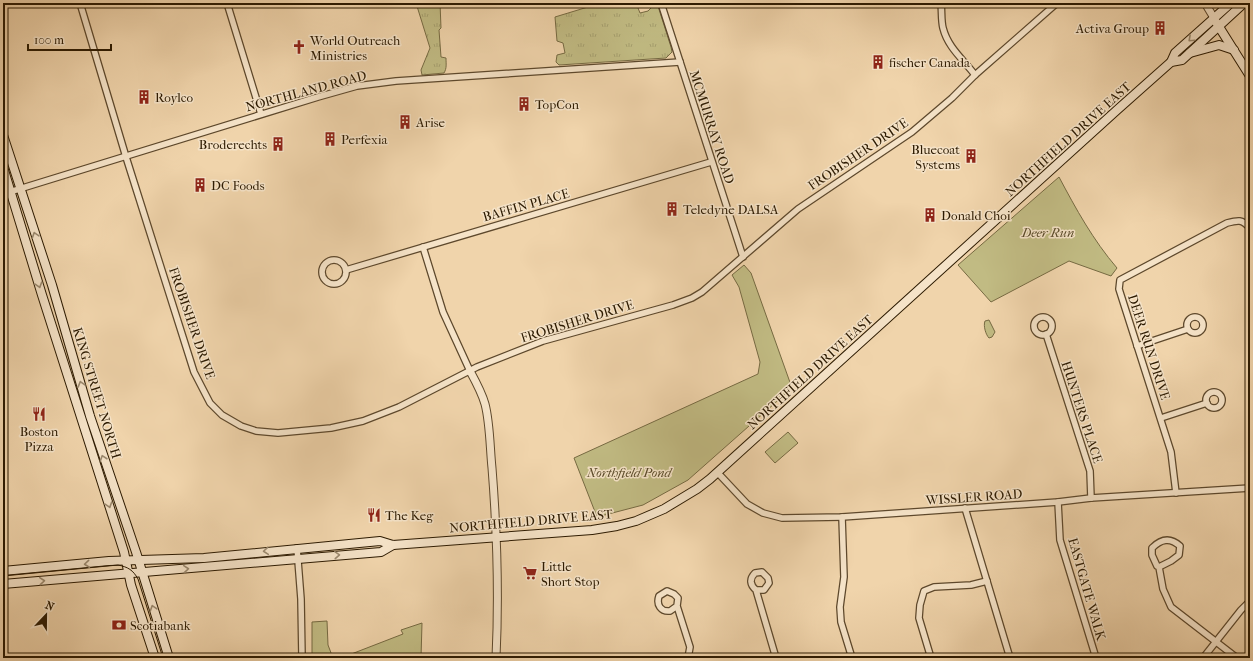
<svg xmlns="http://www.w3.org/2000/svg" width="1253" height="661" font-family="'IM FELL French Canon',serif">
	<defs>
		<pattern id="grass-tufts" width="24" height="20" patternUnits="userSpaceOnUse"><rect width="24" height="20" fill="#c1bb83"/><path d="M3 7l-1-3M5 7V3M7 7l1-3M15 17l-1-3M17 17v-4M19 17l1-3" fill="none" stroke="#a6a06f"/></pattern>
	</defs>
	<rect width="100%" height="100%" fill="#f0d4ab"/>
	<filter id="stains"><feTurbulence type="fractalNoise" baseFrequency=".005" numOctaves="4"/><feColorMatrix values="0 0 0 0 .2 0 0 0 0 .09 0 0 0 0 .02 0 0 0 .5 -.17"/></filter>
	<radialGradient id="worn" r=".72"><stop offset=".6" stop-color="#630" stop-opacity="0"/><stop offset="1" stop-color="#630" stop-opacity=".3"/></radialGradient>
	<!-- grass -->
	<g fill="url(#grass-tufts)" stroke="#766a42">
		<path d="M416,3H440L441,28L439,30L441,57L446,58C446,64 447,68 444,73L422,75L421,70L430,48Z"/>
		<polygon points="601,3 636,3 640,13 648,11 651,8 650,3 657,3 671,47 672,52 666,58 559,65 556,62 557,55 565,53 563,43 557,41 555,17"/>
	</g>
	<!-- park -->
	<g fill="#c1bb83" stroke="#766a42">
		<path d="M1059,177C1076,209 1093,240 1117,268L1111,276L1069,261L991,302L958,265Z"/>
		<polygon points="744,265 751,273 792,388 688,480 643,505 597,517 574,458 758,374 760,362 739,287 732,275"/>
		<path d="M989,320L995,332L992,337L989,338C986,335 983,326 985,321Z"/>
		<polygon points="788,432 798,443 775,463 765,452"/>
		<polygon points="327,621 328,645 333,658 312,658 312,622"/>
		<polygon points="422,623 421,658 341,658 403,634 401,630"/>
	</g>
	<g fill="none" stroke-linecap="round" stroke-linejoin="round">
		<defs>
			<g id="minor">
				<polyline points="80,3 126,157 194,372 210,403 222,415 241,426 256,431 278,433 331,428 363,421 399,407 477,367 543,341 673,305 692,298 702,292 798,209 912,132 952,98 975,75 1057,3"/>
				<polyline points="227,3 261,114"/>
				<polyline points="661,3 743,257"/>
				<path d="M941,3C942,11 941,20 943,28C948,48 964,60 975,75"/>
				<polyline points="3,194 318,97 357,86 396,81 680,62"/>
				<polyline points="423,247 443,312 470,371"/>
				<circle cx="334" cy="272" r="12"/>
				<polyline points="346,270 711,162"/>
				<circle cx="1195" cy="325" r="8"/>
				<circle cx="1043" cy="326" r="9"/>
				<polyline points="1046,334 1090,471 1091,498"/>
				<polyline points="1137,346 1188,329"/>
				<circle cx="1214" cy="400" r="8"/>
				<polyline points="1161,418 1207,403"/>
				<polyline points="717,472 747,504 763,513 782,518 842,517 1058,502 1091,498 1250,488"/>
				<path d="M1176,493L1171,452L1119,289L1120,280L1227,223C1238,220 1242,219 1250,228"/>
				<polyline points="1058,502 1060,540 1096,658"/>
				<polyline points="965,508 1010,658"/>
				<polyline points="842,517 844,577 840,607 841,622 852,658"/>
				<polyline points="297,548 301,599 302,658"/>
				<path d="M1159,567L1171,561L1179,555L1180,546C1170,537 1161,539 1152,548V555L1157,566L1159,567L1163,589L1171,607L1237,658"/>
				<path d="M756,590H764L769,583L768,578L762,572L755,573C749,579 750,585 756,590L776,658"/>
				<path d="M677,606L670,611C661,612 656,605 659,596L667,591L674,594L678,598L677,606L690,647L688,658"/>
				<polyline points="931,658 919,618 920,605 924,591 934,587 971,585 987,581"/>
				<polyline points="1203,658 1241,610 1250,601"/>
			</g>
			<g id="tertiary">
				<polyline points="1205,3 1214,18"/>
				<path d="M470,371C476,382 482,393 485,404C490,423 490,449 492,468C497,531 499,595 496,658"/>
			</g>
			<g id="secondary">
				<polyline points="1216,22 1250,76"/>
				<polyline points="1190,53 1219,45 1234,50"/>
				<polyline points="1171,62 1175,53 1231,3"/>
				<polyline points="3,135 52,285 90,416 136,552 169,658"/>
				<polyline points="3,167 42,295 124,552 131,585 155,658"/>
				<polyline points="3,571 109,561 204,558 380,541 393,545 592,530 617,526 636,521 664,509 697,489 710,479 1117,110 1171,62 1182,60 1244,3"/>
				<polyline points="3,584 381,552 393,545"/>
			</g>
		</defs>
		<!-- minor casing -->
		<use href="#minor" stroke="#5d482c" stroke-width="8"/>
		<!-- tertiary casing -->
		<use href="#tertiary" stroke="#5d482c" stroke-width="9"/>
		<!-- secondary casing -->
		<use href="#secondary" stroke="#2c1a01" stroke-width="10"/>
		<!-- minor -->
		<use href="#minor" stroke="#f5e3c8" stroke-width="5.5"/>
		<!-- tertiary -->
		<use href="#tertiary" stroke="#f5e3c8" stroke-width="7"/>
		<!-- secondary -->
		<use href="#secondary" stroke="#f5e3c8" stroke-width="8"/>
		<!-- tram -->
		<path stroke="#2c1a01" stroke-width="1" d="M3,576L118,565C128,567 133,570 138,579L163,658"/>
	</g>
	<!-- one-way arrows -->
	<defs><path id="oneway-chevron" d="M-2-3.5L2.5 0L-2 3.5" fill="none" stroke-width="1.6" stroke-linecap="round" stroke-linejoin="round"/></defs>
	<g stroke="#9b896e">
		<use href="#oneway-chevron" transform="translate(1191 39) rotate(137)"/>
		<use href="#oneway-chevron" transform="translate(35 235) rotate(-108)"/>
		<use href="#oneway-chevron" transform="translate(39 285) rotate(73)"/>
		<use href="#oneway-chevron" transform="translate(81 384) rotate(-106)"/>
		<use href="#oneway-chevron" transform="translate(103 458) rotate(-109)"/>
		<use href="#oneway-chevron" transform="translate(109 505) rotate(72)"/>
		<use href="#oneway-chevron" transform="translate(266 551) rotate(175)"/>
		<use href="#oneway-chevron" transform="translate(337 555) rotate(-4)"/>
		<use href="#oneway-chevron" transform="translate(87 564) rotate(174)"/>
		<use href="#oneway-chevron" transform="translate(186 569) rotate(-5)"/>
		<use href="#oneway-chevron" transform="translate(42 581) rotate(-5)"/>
		<use href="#oneway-chevron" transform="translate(153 608) rotate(-108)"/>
	</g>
	<!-- icons -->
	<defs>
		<symbol id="building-bare" viewBox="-9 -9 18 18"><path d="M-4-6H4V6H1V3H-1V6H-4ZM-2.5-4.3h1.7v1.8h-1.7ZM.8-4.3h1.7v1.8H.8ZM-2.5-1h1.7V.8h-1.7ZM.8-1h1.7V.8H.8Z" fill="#8f2418" stroke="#f5e3c8" stroke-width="2.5" paint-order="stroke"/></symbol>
		<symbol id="church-bare" viewBox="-9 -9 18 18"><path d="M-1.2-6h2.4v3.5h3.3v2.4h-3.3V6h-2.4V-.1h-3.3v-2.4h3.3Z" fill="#8f2418" stroke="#f5e3c8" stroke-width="2.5" paint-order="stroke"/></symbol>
		<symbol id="restaurant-bare" viewBox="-9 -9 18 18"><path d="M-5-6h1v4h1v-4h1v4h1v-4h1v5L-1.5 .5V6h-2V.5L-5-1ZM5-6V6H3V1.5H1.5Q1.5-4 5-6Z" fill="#8f2418" stroke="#f5e3c8" stroke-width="2.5" paint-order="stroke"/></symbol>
		<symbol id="supermarket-bare" viewBox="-9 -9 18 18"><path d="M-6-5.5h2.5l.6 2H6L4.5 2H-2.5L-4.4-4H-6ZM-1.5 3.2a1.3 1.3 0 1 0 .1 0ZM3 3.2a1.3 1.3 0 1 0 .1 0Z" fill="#8f2418" stroke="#f5e3c8" stroke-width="2.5" paint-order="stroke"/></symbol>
		<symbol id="bank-bare" viewBox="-9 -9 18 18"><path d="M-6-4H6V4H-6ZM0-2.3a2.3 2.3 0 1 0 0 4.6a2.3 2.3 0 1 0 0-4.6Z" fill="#8f2418" stroke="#f5e3c8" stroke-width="2.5" paint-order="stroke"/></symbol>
	</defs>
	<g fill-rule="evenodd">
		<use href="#building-bare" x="1150" y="18" width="20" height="20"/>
		<use href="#church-bare" x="289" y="37" width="20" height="20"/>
		<use href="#building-bare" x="868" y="52" width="20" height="20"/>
		<use href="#building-bare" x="134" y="87" width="20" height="20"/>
		<use href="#building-bare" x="514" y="94" width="20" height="20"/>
		<use href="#building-bare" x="395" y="112" width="20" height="20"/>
		<use href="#building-bare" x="320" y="129" width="20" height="20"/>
		<use href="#building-bare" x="268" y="134" width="20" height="20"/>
		<use href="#building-bare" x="961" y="146" width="20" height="20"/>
		<use href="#building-bare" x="190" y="175" width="20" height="20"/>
		<use href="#building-bare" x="662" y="199" width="20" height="20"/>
		<use href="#building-bare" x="920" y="205" width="20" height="20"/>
		<use href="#restaurant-bare" x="29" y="404" width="20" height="20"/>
		<use href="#restaurant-bare" x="364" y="505" width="20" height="20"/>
		<use href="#supermarket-bare" x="520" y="563" width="20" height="20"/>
		<use href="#bank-bare" x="109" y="615" width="20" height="20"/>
	</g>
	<g text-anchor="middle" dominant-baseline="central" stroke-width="3" stroke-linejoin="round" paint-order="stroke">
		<!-- poi labels -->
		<g font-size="13" fill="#2c1a01" stroke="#f5e3c8" text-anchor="start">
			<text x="1149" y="28" text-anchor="end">Activa Group</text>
			<text x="310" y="40">World Outreach<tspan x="310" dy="15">Ministries</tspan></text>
			<text x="889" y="62">fischer Canada</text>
			<text x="155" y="97">Roylco</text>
			<text x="535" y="104">TopCon</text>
			<text x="416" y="122">Arise</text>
			<text x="341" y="139">Perfexia</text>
			<text x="267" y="144" text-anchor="end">Broderechts</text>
			<text x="960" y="149" text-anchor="end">Bluecoat<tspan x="960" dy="15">Systems</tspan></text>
			<text x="211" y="185">DC Foods</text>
			<text x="683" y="209">Teledyne DALSA</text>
			<text x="941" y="215">Donald Choi</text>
			<text x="39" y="431" text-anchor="middle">Boston<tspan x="39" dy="15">Pizza</tspan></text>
			<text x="385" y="515">The Keg</text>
			<text x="541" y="566">Little<tspan x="541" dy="15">Short Stop</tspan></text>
			<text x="130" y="625">Scotiabank</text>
		</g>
		<!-- street labels -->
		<g font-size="13" fill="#2c1a01" stroke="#f5e3c8">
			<text transform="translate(306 91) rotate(-15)">NORTHLAND ROAD</text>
			<text transform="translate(712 127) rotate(72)">MCMURRAY ROAD</text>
			<text transform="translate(1068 139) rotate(-42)">NORTHFIELD DRIVE EAST</text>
			<text transform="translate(858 154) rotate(-34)">FROBISHER DRIVE</text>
			<text transform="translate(526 205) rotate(-16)">BAFFIN PLACE</text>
			<text transform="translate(577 321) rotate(-17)">FROBISHER DRIVE</text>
			<text transform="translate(192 323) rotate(71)">FROBISHER DRIVE</text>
			<text transform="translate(1149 347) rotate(72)">DEER RUN DRIVE</text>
			<text transform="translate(810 372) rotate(-42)">NORTHFIELD DRIVE EAST</text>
			<text transform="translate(97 393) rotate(73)">KING STREET NORTH</text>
			<text transform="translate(1082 412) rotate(72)">HUNTERS PLACE</text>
			<text transform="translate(974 497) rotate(-4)">WISSLER ROAD</text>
			<text transform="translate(531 521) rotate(-5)">NORTHFIELD DRIVE EAST</text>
			<text transform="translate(1087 589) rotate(74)">EASTGATE WALK</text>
		</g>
		<!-- park labels -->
		<g font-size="13" font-style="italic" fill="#594a28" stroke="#f5e3c8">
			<text x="1048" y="232">Deer Run</text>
			<text x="629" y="472">Northfield Pond</text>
		</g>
	</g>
	<!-- margin -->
	<rect width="1253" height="661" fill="none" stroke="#f0d4ab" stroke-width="16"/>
	<rect x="4" y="4" width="1245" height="653" fill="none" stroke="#2c1a01" stroke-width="2"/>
	<rect x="8" y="8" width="1237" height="645" fill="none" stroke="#2c1a01"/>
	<!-- north arrow -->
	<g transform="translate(46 615) rotate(22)" stroke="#f5e3c8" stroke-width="3" paint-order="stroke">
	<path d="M0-3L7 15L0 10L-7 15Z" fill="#2c1a01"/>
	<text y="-6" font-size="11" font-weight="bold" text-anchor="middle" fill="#2c1a01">N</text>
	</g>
	<!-- scale -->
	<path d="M28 44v6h83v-6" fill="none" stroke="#2c1a01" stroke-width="2"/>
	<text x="34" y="44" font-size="12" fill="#2c1a01" stroke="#f5e3c8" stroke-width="3" paint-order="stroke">100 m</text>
	<rect width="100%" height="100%" filter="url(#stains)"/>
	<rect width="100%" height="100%" fill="url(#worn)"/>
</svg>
